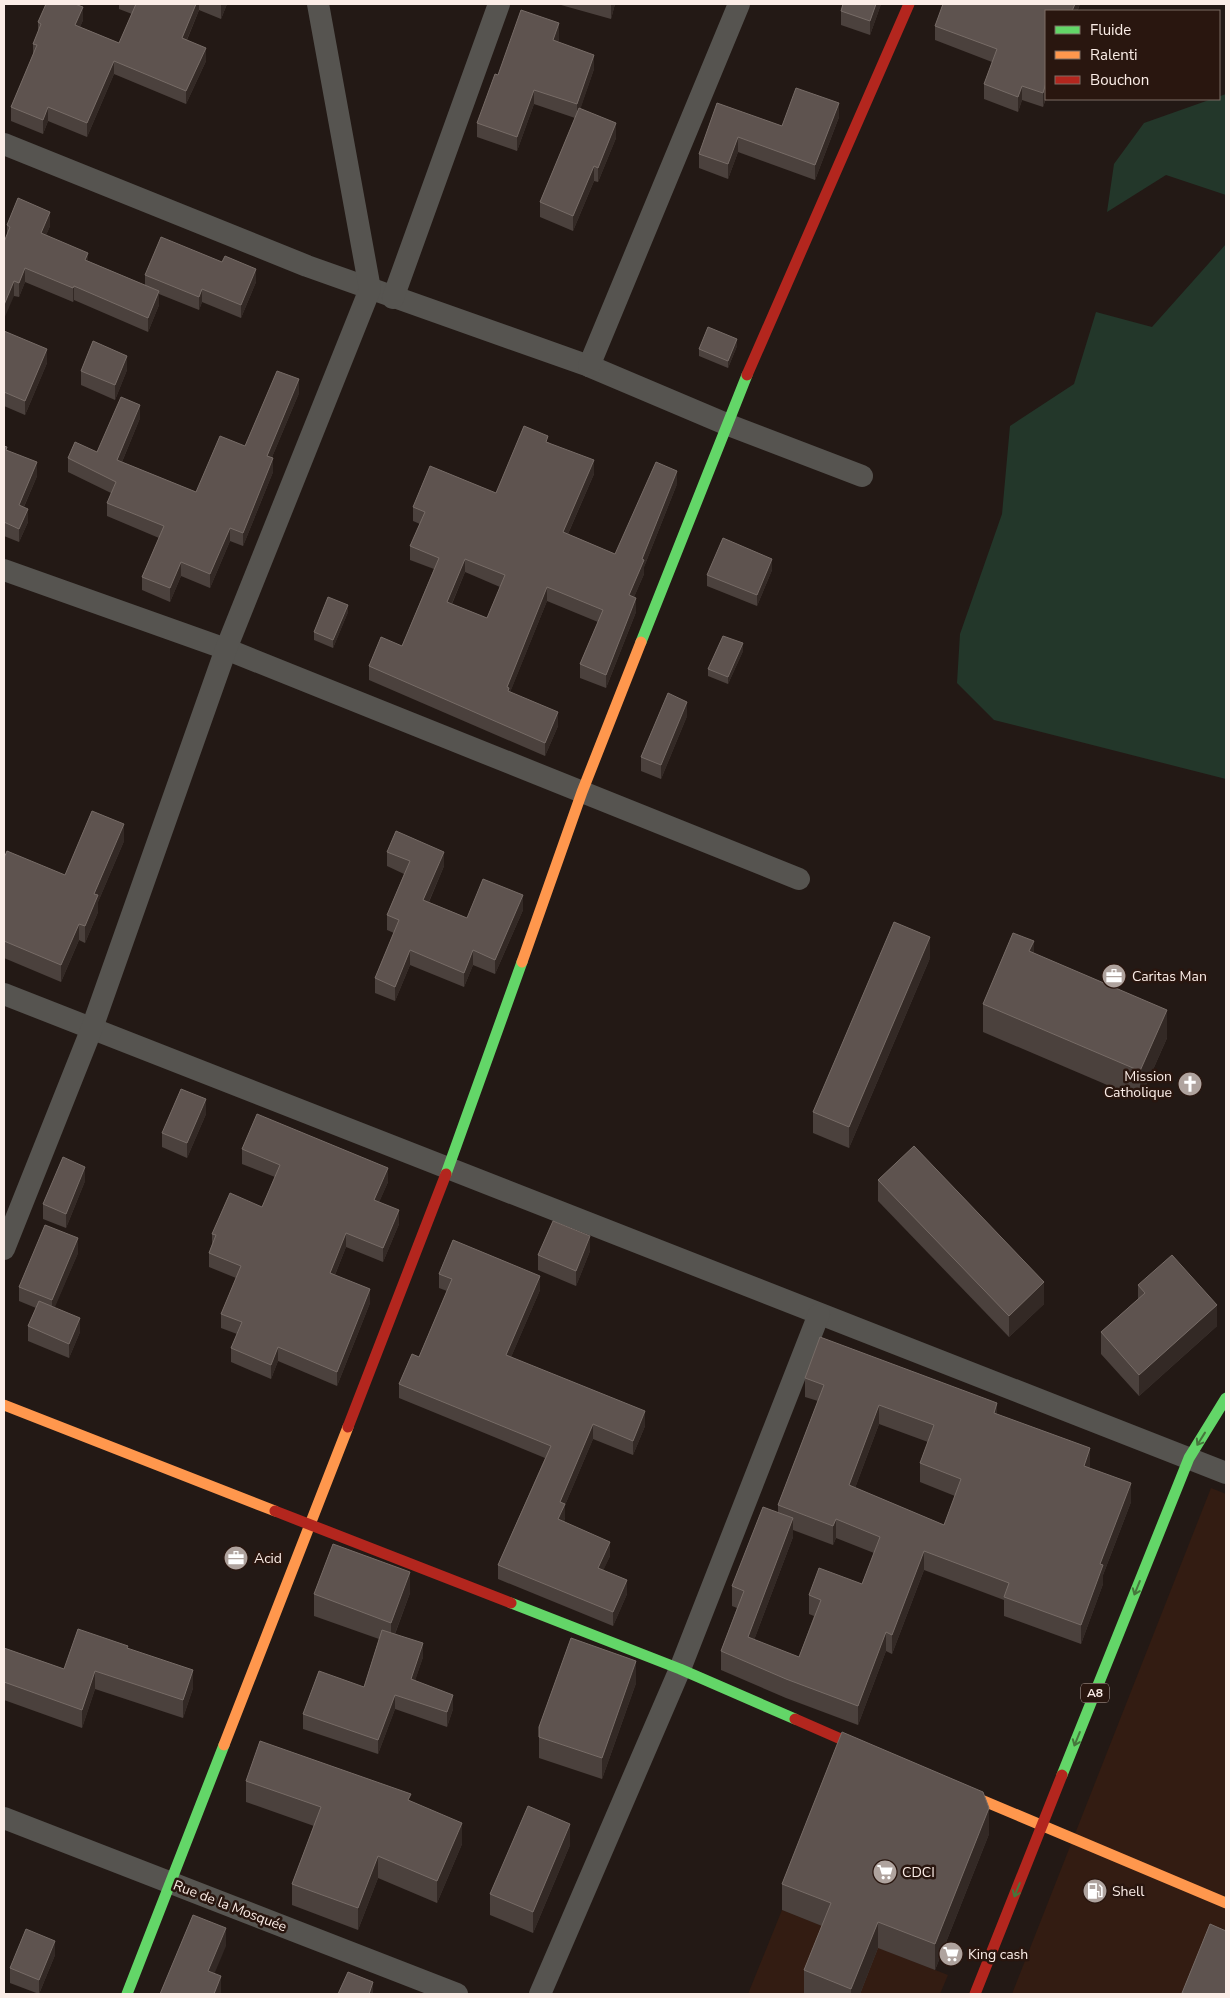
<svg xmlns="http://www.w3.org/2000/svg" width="1230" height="1998" font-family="'Nunito Sans',sans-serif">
	<rect width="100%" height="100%" fill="#231915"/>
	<!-- built -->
	<g fill="#331c12">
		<polygon points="1211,1488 1226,1494 1226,1994 1012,1994"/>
		<polygon points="782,1910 948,1975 940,1994 748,1994"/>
	</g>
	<!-- green -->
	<g fill="#23372a">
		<polygon points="1226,94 1226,195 1166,175 1107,212 1114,164 1144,123"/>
		<polygon points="1226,244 1226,779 994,720 957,683 960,634 1002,514 1010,426 1074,384 1096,312 1152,327"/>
	</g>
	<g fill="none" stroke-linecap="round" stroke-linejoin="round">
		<!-- street -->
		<g stroke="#565450" stroke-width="22">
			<polyline points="4,144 307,266 589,366 726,424 862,476"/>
			<polyline points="393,298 499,4"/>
			<polyline points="589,366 739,4"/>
			<polyline points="4,570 226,649 799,879"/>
			<polyline points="4,994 1226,1473"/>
			<polyline points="4,1249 92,1028 226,649 370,289 318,4"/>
			<polyline points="4,1818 457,1994"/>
			<polyline points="540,1994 680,1669 819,1314"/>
		</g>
		<!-- fast -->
		<g stroke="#63d668" stroke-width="11">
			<polyline points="641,642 747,375"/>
			<polyline points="446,1174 522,962"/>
			<polyline points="511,1603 680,1669 795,1719"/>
			<polyline points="1062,1775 1189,1458 1226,1398"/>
			<polyline points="127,1994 224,1745"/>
		</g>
		<!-- slow -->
		<g stroke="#ff974d" stroke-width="11">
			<polyline points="522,962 582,792 641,642"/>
			<polyline points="4,1405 275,1511"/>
			<polyline points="224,1745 348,1427"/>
			<polyline points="953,1788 1226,1903"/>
		</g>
		<!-- jam -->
		<g stroke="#b3261e" stroke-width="11">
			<polyline points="747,375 909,4"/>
			<polyline points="348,1427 446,1174"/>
			<polyline points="275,1511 511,1603"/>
			<polyline points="795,1719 875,1754"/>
			<polyline points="975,1994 1062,1775"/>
		</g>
	</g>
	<!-- wall -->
	<g fill="#4b413d" fill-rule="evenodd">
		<polygon points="119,4 227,4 221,19 199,10 187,40 206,61 186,104 114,74 87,137 48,121 43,134 11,121 11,107 33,56 33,44 38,32 38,22 83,20 80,27 119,43 132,14 119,9"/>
		<polygon points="561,4 615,4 611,19 561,5"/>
		<polygon points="881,4 870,35 841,25 841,11"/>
		<polygon points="1080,4 1043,107 1022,100 1018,112 984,99 984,84 992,62 935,40 935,26"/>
		<polygon points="559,38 558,42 594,69 580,109 616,138 598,182 594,181 573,231 540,217 540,202 575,118 534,104 517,151 477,137 477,123 498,75"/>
		<polygon points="717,103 782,126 839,117 815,180 738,152 728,179 699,168 699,154"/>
		<polygon points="7,225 50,226 46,235 88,261 145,285 145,275 256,282 241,318 202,302 199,310 159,294 159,305 148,332 74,300 73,302 25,282 19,297 14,296 7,235"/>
		<polygon points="4,331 47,363 25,415 4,406"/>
		<polygon points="737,346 728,368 699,356 699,349"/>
		<polygon points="127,370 115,400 81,385 81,371"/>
		<polygon points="299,393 272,457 273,472 243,546 230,541 210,588 181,576 170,602 142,590 142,577 159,538 107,516 107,503 111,493 68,472 68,458 97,452 140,418 122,462 196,492 245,446"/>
		<path d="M548,442L594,474L568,534L615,554L677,484L644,567V574L634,597L636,612L606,688L580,678V664L598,622L547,601L510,692L558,726L545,756L369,680V666L402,646L434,569L410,560V546L420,524L413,521V507L496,493ZM465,572L500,587L487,618L452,604Z"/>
		<polygon points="4,446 7,450 37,476 24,507 28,522 19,542 4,536"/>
		<polygon points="772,570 757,606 707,586 707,575"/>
		<polygon points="348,612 333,648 314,640 314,632"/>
		<polygon points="743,651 728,684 708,676 708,669"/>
		<polygon points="687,716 661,779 641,771 641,757"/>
		<polygon points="124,841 98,902 98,912 85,943 79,940 61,982 4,958 4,858 65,875"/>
		<polygon points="387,852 444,866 429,902 467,918 523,910 495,974 473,965 464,987 410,965 395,1001 375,993 375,978 394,933 387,930 387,915 404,874 387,866"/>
		<polygon points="1034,953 1167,1038 1140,1099 983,1032 983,1004"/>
		<polygon points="930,958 849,1148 813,1133 813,1112"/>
		<polygon points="206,1114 187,1158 162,1147 162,1133"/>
		<polygon points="242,1149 388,1182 379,1202 399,1224 383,1262 346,1247 335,1275 370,1303 337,1386 278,1361 271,1379 231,1362 231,1348 237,1334 221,1328 221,1314 236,1278 209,1267 209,1253 212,1244 212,1234 262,1207 275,1177 242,1164"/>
		<polygon points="878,1180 1044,1304 1009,1337 878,1201"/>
		<polygon points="85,1181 66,1228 43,1219 43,1204"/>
		<polygon points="590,1251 576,1286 538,1270 538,1255"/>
		<polygon points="78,1253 54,1308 80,1332 69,1358 28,1341 28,1326 36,1308 19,1301 19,1287"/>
		<polygon points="439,1274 540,1290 511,1357 645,1426 633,1455 593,1439 565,1505 565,1518 564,1521 610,1556 603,1570 627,1594 613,1626 498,1579 498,1565 545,1458 399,1398 399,1384 419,1357 447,1291 439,1288"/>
		<polygon points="1138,1285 1217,1326 1139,1396 1101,1354 1101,1332 1138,1299"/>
		<path d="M805,1378L997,1414L1090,1468L1131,1502L1103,1575V1584L1081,1644L1004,1616V1600L924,1570L892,1654L886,1651L858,1725L786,1698L721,1670V1651L737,1608L732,1606V1586L778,1513V1505L818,1401L805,1397ZM879,1424L928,1442L920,1463V1482L955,1496L944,1525L855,1488ZM793,1530L833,1545L836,1538L874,1553L862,1584L809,1595V1614L814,1616L799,1657L754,1640L793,1537Z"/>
		<polygon points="410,1593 395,1634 423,1657 415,1680 453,1709 447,1727 395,1709 378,1754 303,1729 303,1714 364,1687 379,1639 314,1616 314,1594"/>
		<polygon points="4,1648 64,1669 128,1649 193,1688 183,1718 95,1689 82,1728 4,1700"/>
		<polygon points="636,1683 602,1779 539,1758 539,1727"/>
		<polygon points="246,1781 411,1801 462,1844 437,1903 378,1878 358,1930 292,1905 292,1884 314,1826 246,1802"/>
		<polygon points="989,1834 935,1970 878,1948 860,1994 804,1994 804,1970 822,1926 782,1910 782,1884"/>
		<polygon points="570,1845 533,1933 490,1915 490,1894"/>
		<polygon points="55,1955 39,1994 10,1983 10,1968"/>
	</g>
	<!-- shaded-wall -->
	<g fill="#332925">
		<polygon points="196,4 199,4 199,10 182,51 182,38"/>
		<polygon points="221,4 227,4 221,19"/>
		<polygon points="611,4 615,4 611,19"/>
		<polygon points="876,4 881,4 870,35 870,21"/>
		<polygon points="1075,4 1080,4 1077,11 1072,11"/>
		<polygon points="83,7 83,20 75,39 75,25"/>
		<polygon points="559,23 559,38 553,55 553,40"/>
		<polygon points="206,48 206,61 186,104 186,91"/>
		<polygon points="594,55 594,69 577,119 577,104"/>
		<polygon points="114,61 114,74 87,137 87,123"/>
		<polygon points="1046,83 1046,97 1043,107 1043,93"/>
		<polygon points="1022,86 1022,100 1018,112 1018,97"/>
		<polygon points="534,90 534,104 517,151 517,137"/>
		<polygon points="839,103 839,117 815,180 815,165"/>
		<polygon points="48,107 48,121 43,134 43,120"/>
		<polygon points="616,123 616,138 598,182 598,168"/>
		<polygon points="738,137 738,152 728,179 728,164"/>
		<polygon points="594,166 594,181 573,231 573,216"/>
		<polygon points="50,212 50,226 41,247 41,233"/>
		<polygon points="88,253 88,267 85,260"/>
		<polygon points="25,268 25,282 19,297 19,283"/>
		<polygon points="256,269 256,282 241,318 241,305"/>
		<polygon points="14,281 14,296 4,319 4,305"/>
		<polygon points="74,286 74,300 73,302 73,288"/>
		<polygon points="202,289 202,302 199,310 199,297"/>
		<polygon points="159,291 159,305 148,332 148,318"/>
		<polygon points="737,339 737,346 728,368 728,361"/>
		<polygon points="47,349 47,363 25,415 25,401"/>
		<polygon points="127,356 127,370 115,400 115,385"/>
		<polygon points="299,379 299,393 267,469 267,456"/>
		<polygon points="140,405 140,418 117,474 117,460"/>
		<polygon points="273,458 273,472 243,546 243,533"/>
		<polygon points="594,460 594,474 563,545 563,532"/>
		<polygon points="37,462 37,476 19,518 19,505"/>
		<polygon points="677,471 677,484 644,567 644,574 629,609 629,595 642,559"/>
		<polygon points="28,509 28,522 19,542 19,529"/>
		<polygon points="230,528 230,541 210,588 210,574"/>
		<polygon points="465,559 465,572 447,615 447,602"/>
		<polygon points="772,559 772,570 757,606 757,595"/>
		<polygon points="181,562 181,576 170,602 170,588"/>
		<polygon points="547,587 547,601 509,695 507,687"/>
		<polygon points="636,598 636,612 606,688 606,675"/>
		<polygon points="348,605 348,612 333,648 333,640"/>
		<polygon points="743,643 743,651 728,684 728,677"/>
		<polygon points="687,702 687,716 661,779 661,765"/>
		<polygon points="558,712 558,726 545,756 545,743"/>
		<polygon points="124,824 124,841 98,902 98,912 85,943 85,926 94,894"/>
		<polygon points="444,852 444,866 423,915 423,900"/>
		<polygon points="523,895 523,910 495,974 495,960"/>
		<polygon points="79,924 79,940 61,982 61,965"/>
		<polygon points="930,937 930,958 849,1148 849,1127"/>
		<polygon points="1034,941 1034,969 1029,951"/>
		<polygon points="410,950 410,965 395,1001 395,987"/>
		<polygon points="473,950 473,965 464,987 464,973"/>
		<polygon points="1167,1010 1167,1038 1140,1099 1140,1071"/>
		<polygon points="206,1099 206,1114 187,1158 187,1143"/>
		<polygon points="85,1167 85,1181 66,1228 66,1214"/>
		<polygon points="388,1168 388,1182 374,1214 374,1200"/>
		<polygon points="399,1210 399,1224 383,1262 383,1248"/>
		<polygon points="346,1233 346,1247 330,1287 330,1273"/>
		<polygon points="590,1236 590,1251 576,1286 576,1271"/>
		<polygon points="78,1238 78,1253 52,1314 52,1300"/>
		<polygon points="540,1276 540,1290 506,1369 506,1355"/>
		<polygon points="1044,1282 1044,1304 1009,1337 1009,1316"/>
		<polygon points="370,1289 370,1303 337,1386 337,1372"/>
		<polygon points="1217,1305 1217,1326 1139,1396 1139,1375"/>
		<polygon points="80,1318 80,1332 69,1358 69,1344"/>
		<polygon points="278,1347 278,1361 271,1379 271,1365"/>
		<polygon points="997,1403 997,1422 994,1413"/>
		<polygon points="879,1405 879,1424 849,1504 849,1485"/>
		<polygon points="645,1411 645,1426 633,1455 633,1441"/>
		<polygon points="593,1424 593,1439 565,1505 565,1518 558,1533 558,1519 560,1502"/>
		<polygon points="1090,1448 1090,1467 1084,1485 1084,1466"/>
		<polygon points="1131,1483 1131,1502 1103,1575 1103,1584 1081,1644 1081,1625 1100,1564"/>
		<polygon points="793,1518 793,1537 748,1656 748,1637"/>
		<polygon points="836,1519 836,1538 833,1545 833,1526"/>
		<polygon points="610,1542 610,1556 598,1582 598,1568"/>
		<polygon points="924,1551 924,1570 892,1654 892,1635"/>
		<polygon points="410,1572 410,1593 391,1644 391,1623"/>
		<polygon points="627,1580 627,1594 613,1626 613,1612"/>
		<polygon points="886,1632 886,1651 858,1725 858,1706"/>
		<polygon points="423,1643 423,1657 411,1693 411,1679"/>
		<polygon points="636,1661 636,1683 602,1779 602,1758"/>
		<polygon points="193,1670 193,1688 183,1718 183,1700"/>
		<polygon points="95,1671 95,1689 82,1728 82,1710"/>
		<polygon points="395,1695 395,1709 378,1754 378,1740"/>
		<polygon points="453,1695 453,1709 447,1727 447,1712"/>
		<polygon points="989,1808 989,1834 935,1970 935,1944"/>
		<polygon points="462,1823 462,1844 437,1903 437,1881"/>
		<polygon points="570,1824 570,1845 533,1933 533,1912"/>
		<polygon points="378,1856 378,1878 358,1930 358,1908"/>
		<polygon points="878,1922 878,1948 860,1994 851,1994 851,1989"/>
		<polygon points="226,1928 226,1946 208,1989 208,1971"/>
		<polygon points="55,1941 55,1955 39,1994 39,1980"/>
		<polygon points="221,1976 221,1994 214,1994"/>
		<polygon points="373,1982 373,1994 369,1994"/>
	</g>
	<!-- building -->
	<g fill="#5e534f" stroke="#776c67" fill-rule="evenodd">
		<polygon points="46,4 75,4 83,7 75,25 119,43 136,4 196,4 182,38 206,48 186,91 114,61 87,123 48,107 43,120 11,107 37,45 33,44 41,24 38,22"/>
		<polygon points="843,4 876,4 870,21 841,11"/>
		<polygon points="943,4 1075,4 1072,11 1046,11 1046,83 1043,93 1022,86 1018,97 984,84 997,49 935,26"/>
		<polygon points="521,10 559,23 553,40 594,55 577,104 534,90 517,137 477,123 495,74 498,75"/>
		<polygon points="796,88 839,103 815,165 738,137 728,164 699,154 717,103 782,126"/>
		<polygon points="579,108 616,123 598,168 594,166 573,216 540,202"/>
		<polygon points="18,198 50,212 41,233 88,253 85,260 159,291 148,318 74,286 73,288 25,268 19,283 14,281 4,305 4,242 10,227 7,225"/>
		<polygon points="161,237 222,262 225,256 256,269 241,305 202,289 199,297 145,275"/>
		<polygon points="708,327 737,339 728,361 699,349"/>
		<polygon points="4,331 47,349 25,401 4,392"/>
		<polygon points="93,341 127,356 115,385 81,371"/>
		<polygon points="277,371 299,379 267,456 273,458 243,533 230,528 210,574 181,562 170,588 142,577 164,526 107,503 116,482 68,458 75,442 97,452 121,397 140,405 117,460 196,492 220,436 245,446"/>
		<path d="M524,426L548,436L546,442L594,460L563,532L615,554L656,462L677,471L642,559L644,560L629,595L636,598L606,675L580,664L603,610L547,587L507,687L509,688L508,691L558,712L545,743L369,666L381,637L402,646L439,558L410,546L425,512L413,507L430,466L496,493ZM465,559L505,575L487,618L447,602Z"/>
		<polygon points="4,446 7,447 6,450 37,462 19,505 28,509 19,529 4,522"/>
		<polygon points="723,538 772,559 757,595 707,575"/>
		<polygon points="328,597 348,605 333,640 314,632"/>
		<polygon points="723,636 743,643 728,677 708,669"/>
		<polygon points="668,693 687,702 661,765 641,757"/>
		<polygon points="92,811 124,824 94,894 98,895 85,926 79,924 61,965 4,941 4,858 7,851 65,875"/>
		<polygon points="396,831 444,852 423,900 467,918 483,879 523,895 495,960 473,950 464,973 410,950 395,987 375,978 399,920 387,915 410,861 387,852"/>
		<polygon points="894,922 930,937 849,1127 813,1112"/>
		<polygon points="1013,933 1034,941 1029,951 1167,1010 1140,1071 983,1004"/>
		<polygon points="181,1089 206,1099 187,1143 162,1133"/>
		<polygon points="257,1114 388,1168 374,1200 399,1210 383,1248 346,1233 330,1273 370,1289 337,1372 278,1347 271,1365 231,1348 242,1322 221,1314 241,1266 209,1253 216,1235 212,1234 230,1193 262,1207 280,1165 242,1149"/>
		<polygon points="914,1146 1044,1282 1009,1316 878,1180"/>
		<polygon points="63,1157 85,1167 66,1214 43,1204"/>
		<polygon points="553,1221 590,1236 576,1271 538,1255"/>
		<polygon points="45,1225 78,1238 52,1300 19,1287"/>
		<polygon points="453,1240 540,1276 506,1355 645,1411 633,1441 593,1424 560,1502 565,1504 558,1519 610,1542 598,1568 627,1580 613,1612 498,1565 551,1446 399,1384 412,1354 419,1357 452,1279 439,1274"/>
		<polygon points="1172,1255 1217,1305 1139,1375 1101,1332 1145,1293 1138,1285"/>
		<polygon points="39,1301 80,1318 69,1344 28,1326"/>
		<path d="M820,1337L997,1403L994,1413L1090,1448L1084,1466L1131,1483L1100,1564L1103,1565L1081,1625L1004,1597L1009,1583L924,1551L892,1635L886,1632L858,1706L786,1679L721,1651L744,1591L732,1586L763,1507L793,1518L748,1637L799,1657L821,1600L809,1595L819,1568L862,1584L880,1537L836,1519L833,1526L778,1505L824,1385L805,1378ZM879,1405L934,1425L920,1463L961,1479L944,1525L849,1485Z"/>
		<polygon points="333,1544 410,1572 391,1623 314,1594"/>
		<polygon points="78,1629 128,1646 127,1648 193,1670 183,1700 95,1671 82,1710 4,1682 4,1648 64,1669"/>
		<polygon points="382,1630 423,1643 411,1679 453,1695 447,1712 395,1695 378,1740 303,1714 319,1671 364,1687"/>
		<polygon points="571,1638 636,1661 602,1758 539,1737 539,1727"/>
		<polygon points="842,1732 983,1792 989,1808 935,1944 878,1922 851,1989 804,1970 831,1903 782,1884"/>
		<polygon points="260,1741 411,1794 408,1800 462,1823 437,1881 378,1856 358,1908 292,1884 321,1807 246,1781"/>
		<polygon points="528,1806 570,1824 533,1912 490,1894"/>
		<polygon points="193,1915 226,1928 208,1971 221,1976 214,1994 160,1994"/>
		<polygon points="1210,1924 1226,1931 1226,1994 1187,1994 1182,1993"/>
		<polygon points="26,1929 55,1941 39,1980 10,1968"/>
		<polygon points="348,1972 373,1982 369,1994 338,1994"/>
	</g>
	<!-- one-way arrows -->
	<defs><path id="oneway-shaft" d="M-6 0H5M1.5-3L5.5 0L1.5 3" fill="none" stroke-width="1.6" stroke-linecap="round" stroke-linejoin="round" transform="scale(1.25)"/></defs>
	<g stroke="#46763c">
		<use href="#oneway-shaft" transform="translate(1201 1439) rotate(122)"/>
		<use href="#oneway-shaft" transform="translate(1137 1588) rotate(112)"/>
		<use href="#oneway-shaft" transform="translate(1077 1739) rotate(112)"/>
		<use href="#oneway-shaft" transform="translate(1017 1890) rotate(112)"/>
	</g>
	<!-- icons -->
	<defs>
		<symbol id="office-disc" viewBox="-11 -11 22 22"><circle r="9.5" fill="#afa39e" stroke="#29160f"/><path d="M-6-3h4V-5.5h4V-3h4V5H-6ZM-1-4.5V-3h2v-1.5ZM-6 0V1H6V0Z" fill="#fff"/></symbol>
		<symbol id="church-disc" viewBox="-11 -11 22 22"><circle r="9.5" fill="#afa39e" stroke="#29160f"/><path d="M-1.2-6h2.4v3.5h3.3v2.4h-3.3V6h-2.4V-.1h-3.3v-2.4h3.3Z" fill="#fff"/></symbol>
		<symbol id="supermarket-disc" viewBox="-11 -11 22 22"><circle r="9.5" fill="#afa39e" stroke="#29160f"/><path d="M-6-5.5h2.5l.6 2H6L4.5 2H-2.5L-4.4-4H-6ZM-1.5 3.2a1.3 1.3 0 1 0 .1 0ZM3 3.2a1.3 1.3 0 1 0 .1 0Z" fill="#fff"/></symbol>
		<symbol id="fuel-disc" viewBox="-11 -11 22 22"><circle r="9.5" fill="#afa39e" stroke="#29160f"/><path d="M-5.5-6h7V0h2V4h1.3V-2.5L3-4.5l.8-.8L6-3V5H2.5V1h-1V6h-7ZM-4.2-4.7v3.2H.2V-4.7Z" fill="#fff"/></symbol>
	</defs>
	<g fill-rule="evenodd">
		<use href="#office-disc" x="1100" y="962" width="28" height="28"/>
		<use href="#church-disc" x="1176" y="1070" width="28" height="28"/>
		<use href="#office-disc" x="222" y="1544" width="28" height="28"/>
		<use href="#supermarket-disc" x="871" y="1858" width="28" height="28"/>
		<use href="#fuel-disc" x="1081" y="1877" width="28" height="28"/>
		<use href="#supermarket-disc" x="937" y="1940" width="28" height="28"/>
	</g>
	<g text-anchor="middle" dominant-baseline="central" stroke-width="5" stroke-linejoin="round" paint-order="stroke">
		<!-- shield labels -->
		<rect fill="#29160f" stroke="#bcaca6" stroke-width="1" x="1081" y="1683.5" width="28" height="19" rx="4"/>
		<g font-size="12" font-weight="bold" fill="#fbede7">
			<text x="1095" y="1693">A8</text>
		</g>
		<!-- poi labels -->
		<g font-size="14" fill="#fbede7" stroke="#29160f" text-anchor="start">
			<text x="1132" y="976">Caritas Man</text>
			<text x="1172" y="1076" text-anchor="end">Mission<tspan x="1172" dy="16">Catholique</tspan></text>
			<text x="254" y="1558">Acid</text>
			<text x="902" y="1872">CDCI</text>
			<text x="1112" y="1891">Shell</text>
			<text x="968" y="1954">King cash</text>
		</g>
		<!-- street labels -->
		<g font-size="14" fill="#fbede7" stroke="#29160f">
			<text transform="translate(230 1906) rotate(21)">Rue de la Mosquée</text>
		</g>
	</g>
	<!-- border -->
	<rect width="1230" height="1998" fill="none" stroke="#fbede7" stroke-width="10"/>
	<!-- legend -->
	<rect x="1045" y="10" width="175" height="90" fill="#29160f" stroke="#7d6c65"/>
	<rect x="1055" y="26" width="25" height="8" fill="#63d668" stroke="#7d6c65"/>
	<text x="1090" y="35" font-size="15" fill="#fbede7">Fluide</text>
	<rect x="1055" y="51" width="25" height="8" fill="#ff974d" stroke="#7d6c65"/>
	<text x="1090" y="60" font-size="15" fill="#fbede7">Ralenti</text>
	<rect x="1055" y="76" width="25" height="8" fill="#b3261e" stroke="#7d6c65"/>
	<text x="1090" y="85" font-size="15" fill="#fbede7">Bouchon</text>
</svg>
